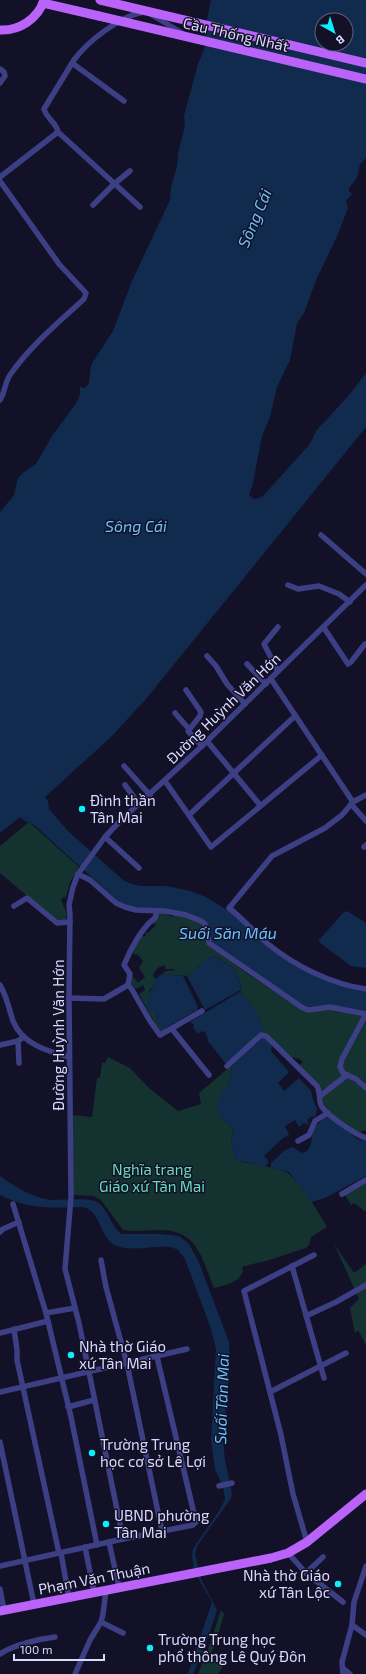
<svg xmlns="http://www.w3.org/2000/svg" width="366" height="1674" font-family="'Exo 2',sans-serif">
	<rect width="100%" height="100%" fill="#131128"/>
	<!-- green -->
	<g fill="#14322f">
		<polygon points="29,822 79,867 70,882 66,897 62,898 61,900 67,914 66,921 58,922 0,873 0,846"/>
		<path d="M158,912L168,913L167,915L173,917V915C181,916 202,920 204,929C206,934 205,939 207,944L255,979L303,1010L328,1009L366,1016V1085L349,1073L321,1091L299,1065L303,1062L298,1058L296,1059L294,1057L292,1058L264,1034L259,1017L244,995L240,994L242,988L234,968L215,956L210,957L187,976L162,974L166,971L175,970L174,969H165V965L159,967L153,974L155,979V984L149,991L161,1028L163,1029L166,1027L167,1029L162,1032L159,1031L139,994L145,990L143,985L136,989L131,983L130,984L132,976L138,983L145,977L139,968L143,961L138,955L132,953L142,935L145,937L146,932L148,933L156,925L152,923Z"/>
		<path d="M108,1057L130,1068L149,1088L178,1111L201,1104L199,1093L232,1065L230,1079L227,1088L223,1120L230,1125L233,1131L231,1141L236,1161C243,1161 286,1170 289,1174C304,1187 317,1210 327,1227L311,1237L309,1245L306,1248L266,1261L248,1265L246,1266H243L242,1268L243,1271C239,1283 226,1285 214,1288C202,1259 198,1230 160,1230C148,1230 135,1232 123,1230L101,1200L93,1196L73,1195L72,1115L92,1117L97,1078H100L102,1063H105Z"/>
		<path d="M347,1077L360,1085L366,1091V1131L363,1130L360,1133C347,1126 323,1113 322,1097Z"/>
		<polygon points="366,1183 366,1212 354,1203 351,1205 345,1195"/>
		<polygon points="334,1244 354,1273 366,1264 366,1345 358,1330 355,1333 350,1308 359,1299"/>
		<polygon points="221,1610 224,1614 215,1645 208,1658 224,1665 218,1674 198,1674 210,1644"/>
	</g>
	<!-- water -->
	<g fill="#102b4d" fill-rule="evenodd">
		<path d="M211,0H366V158L360,164L357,178L349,188V191L352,194L346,201L348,208L338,234L317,278L304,313L297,323L290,360L277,387L270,417L262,436L253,483L249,495L254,499L262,497L310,444L316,431L350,394L366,373V427L146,699L111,737L45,797L48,801L49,809L68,831L123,880L129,883L140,886H167L190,891L206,897L232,913L295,965L366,991V1012L329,1005L308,1007L304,1006L211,941L202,919L134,908L118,901L33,824L25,821L20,817L0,833V512L14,495L18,478L24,472L36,464L52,436L77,402L80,394V387L85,388L89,383L91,365L113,331L132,281L170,200L171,187L177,166L178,153L185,126L184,116L198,64L205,47L204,34ZM322,20H346V44H322Z"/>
		<polygon points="347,911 366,923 366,968 351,966 319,942 319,940 343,913"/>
		<polygon points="214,956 234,968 242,989 205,1010 187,976 210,957"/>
		<polygon points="162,974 183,976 198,1007 197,1010 162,1030 156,1020 158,1017 156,1012 152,1013 146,1005 149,1002 147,996 155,984 155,979"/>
		<polygon points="241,991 240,994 244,995 256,1012 259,1017 264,1034 226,1064 208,1041 206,1033 202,1031 198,1034 193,1028 194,1025 190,1022"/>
		<polygon points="262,1037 266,1039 272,1045 271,1051 289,1072 278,1083 284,1091 299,1078 311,1091 314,1103 317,1109 315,1118 312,1116 307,1120 309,1124 308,1125 304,1123 299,1127 295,1120 285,1126 289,1135 283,1138 264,1156 268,1160 268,1163 264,1167 248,1162 236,1161 231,1141 233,1131 230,1125 223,1120 217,1108 221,1092 227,1088 230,1079 232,1065"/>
		<path d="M327,1117L331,1119L359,1140L366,1141V1176L325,1198L312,1202L289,1172L271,1168V1163L284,1151L292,1147L302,1153C314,1150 310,1137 314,1128C316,1124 323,1120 327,1117Z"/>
		<path d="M0,1176C15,1187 35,1199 54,1200C67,1200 82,1198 95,1201C108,1207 110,1225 121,1234H160L179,1236L189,1244L198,1260L229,1342L230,1364L223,1438L225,1460L232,1494L231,1498L197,1546L195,1554L201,1579L217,1610L206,1643L193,1674H188L212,1602L194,1571L192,1555L193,1549L221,1508L225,1499L223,1487L215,1469L211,1441L216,1349L210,1326L185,1259L178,1250L171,1247C155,1245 127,1253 113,1244C99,1235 101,1210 82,1207C51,1208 27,1209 0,1195Z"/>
	</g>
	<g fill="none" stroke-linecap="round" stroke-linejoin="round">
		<!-- minor -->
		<g stroke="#3d3f85" stroke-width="5.5">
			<polyline points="152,15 182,33"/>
			<polyline points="72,63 124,101"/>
			<polyline points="0,69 4,72 5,76 0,83"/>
			<path d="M58,132C57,123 46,118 44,109L74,60C88,41 120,16 144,12"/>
			<polyline points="0,177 58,132 140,207"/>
			<path d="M0,181L59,264L86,293L84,299C59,322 30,346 10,375C5,382 5,392 0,400"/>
			<polyline points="93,205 114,184 130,171"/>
			<polyline points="321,535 366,574"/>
			<polyline points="288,585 298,589 319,586 339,594 350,602"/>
			<polyline points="324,628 348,664 351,662 365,644"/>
			<polyline points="207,656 216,666 227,684 245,704"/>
			<polyline points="247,664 266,684"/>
			<polyline points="278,671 264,644 278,627"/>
			<polyline points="271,679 353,802"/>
			<polyline points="186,690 201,712 200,716 188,731 202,746"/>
			<polyline points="175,713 189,729"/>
			<polyline points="207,741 260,805"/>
			<polyline points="124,766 150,795"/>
			<polyline points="165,781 211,847 322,755"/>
			<polyline points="125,785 139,804"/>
			<path d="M366,795L353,802L342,815L325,828L272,856L229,908C243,919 255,933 268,944C295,966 331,984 366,989"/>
			<polyline points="351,804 366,821"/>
			<polyline points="189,815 295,716"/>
			<polyline points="105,837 139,868"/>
			<polyline points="364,847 366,845"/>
			<polyline points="78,874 90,880 116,903 125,907 136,910 165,911 186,915 201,921 205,924 209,943 303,1008 308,1010 330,1007 366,1014 342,1059 340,1067 343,1073 356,1079 366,1088"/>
			<polyline points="14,906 27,898 57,923 70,922"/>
			<path d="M0,985C7,997 9,1009 13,1021C22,1044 47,1051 69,1057"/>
			<path d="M128,985L130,974L124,965C130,950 142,927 155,918L157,911"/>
			<polyline points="69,998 104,999 128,985 131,988 150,1021 160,1035 202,1011"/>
			<polyline points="172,1029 209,1075"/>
			<polyline points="18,1041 19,1063"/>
			<polyline points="0,1045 18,1041 24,1037"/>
			<path d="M227,1066L261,1035L266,1036L317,1086C321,1093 318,1101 322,1107C328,1116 356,1135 366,1138"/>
			<polyline points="320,1096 347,1075"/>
			<polyline points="298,1141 309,1135 315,1121 328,1113"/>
			<polyline points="342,1194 366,1180"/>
			<polyline points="13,1204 46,1313 71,1417 97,1545"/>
			<polyline points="0,1232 3,1229 19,1222"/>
			<polyline points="101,1260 106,1287 127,1364 162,1531"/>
			<polyline points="292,1266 324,1378"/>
			<polyline points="46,1313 75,1308"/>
			<polyline points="306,1316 336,1302 366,1285"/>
			<polyline points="14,1329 17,1350 17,1360 59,1553"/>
			<polyline points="0,1333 48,1321"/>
			<polyline points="0,1392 187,1349"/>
			<polyline points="270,1392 346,1353"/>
			<polyline points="68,1407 94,1400"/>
			<polyline points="0,1442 34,1604"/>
			<polyline points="219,1486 232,1483"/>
			<polyline points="123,1539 193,1525 196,1522 157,1357"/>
			<polyline points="307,1542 293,1494 281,1435 244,1291 314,1255"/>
			<polyline points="85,1547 94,1592"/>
			<polyline points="61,1553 69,1598"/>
			<polyline points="288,1553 306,1573 343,1602"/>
			<polyline points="0,1566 109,1542"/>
			<polyline points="306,1573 323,1557"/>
			<polyline points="119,1587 109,1542 123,1539 79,1323 65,1269 71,1197 69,998 70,915 69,905 73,887 78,874 105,837 120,821 202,746 366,585"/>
			<polyline points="0,1589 4,1610"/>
			<polyline points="101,1622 123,1633"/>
			<polyline points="352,1625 366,1635"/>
			<path d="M0,1654C13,1645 39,1639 55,1637"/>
			<polyline points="344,1669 350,1674"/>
			<polyline points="75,1674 90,1640 101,1622 103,1614 106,1590"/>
			<polyline points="343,1674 342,1662 352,1625 354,1602 366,1566"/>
		</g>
		<!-- primary -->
		<g stroke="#b963fb" stroke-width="9">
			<polyline points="100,0 366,63"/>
			<polyline points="43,3 99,16"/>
			<path d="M0,30C19,31 38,19 44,0"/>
			<polyline points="0,1611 271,1558 288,1553 307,1542 366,1494"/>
		</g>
		<!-- primary-bridge -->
		<polyline stroke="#b963fb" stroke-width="9" points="99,16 366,79"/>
	</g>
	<!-- markers -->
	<g fill="#0beff8" stroke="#131128" stroke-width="1.5">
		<circle cx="82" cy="809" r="4"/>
		<circle cx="71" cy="1355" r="4"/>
		<circle cx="92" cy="1453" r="4"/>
		<circle cx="106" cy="1524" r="4"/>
		<circle cx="338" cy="1584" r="4"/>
		<circle cx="150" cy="1648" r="4"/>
	</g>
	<g text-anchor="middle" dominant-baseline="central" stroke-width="3" stroke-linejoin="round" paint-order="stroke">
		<!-- street labels -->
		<g font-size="15" fill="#dbd9fe" stroke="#131128">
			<text transform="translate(236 34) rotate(13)">Cầu Thống Nhất</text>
			<text transform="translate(223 708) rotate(-44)">Đường Huỳnh Văn Hớn</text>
			<text transform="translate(58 1035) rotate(-90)">Đường Huỳnh Văn Hớn</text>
			<text transform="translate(94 1578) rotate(-11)">Phạm Văn Thuận</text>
		</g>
		<!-- poi labels -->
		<g font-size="15" fill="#dbd9fe" stroke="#131128" text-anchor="start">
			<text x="90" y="800">Đình thần<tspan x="90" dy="17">Tân Mai</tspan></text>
			<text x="79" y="1346">Nhà thờ Giáo<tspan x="79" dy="17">xứ Tân Mai</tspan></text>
			<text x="100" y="1444">Trường Trung<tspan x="100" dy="17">học cơ sở Lê Lợi</tspan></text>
			<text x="114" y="1515">UBND phường<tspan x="114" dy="17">Tân Mai</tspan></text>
			<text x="330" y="1575" text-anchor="end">Nhà thờ Giáo<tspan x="330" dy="17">xứ Tân Lộc</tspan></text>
			<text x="158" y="1639">Trường Trung học<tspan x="158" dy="17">phổ thông Lê Quý Đôn</tspan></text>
		</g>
		<!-- park labels -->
		<g font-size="15" fill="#66ddb8" stroke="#131128">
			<text x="152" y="1169">Nghĩa trang<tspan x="152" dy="17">Giáo xứ Tân Mai</tspan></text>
		</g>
		<!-- water labels -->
		<g font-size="16" font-style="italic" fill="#6ac0fb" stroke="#131128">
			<text transform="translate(254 218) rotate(-67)">Sông Cái</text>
			<text x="136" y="525">Sông Cái</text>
			<text x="228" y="932">Suối Săn Máu</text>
			<text transform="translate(221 1399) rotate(-88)">Suối Tân Mai</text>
		</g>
	</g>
	<!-- north arrow -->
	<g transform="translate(334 32) rotate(141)"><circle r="19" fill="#131128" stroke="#63617e"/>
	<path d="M0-3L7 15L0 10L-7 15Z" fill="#0beff8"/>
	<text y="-6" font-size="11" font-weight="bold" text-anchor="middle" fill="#dbd9fe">B</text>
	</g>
	<!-- scale -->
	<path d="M14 1654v6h90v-6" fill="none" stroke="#dbd9fe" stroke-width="2"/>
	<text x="20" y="1654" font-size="12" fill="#dbd9fe" stroke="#131128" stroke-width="3" paint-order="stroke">100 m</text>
</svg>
